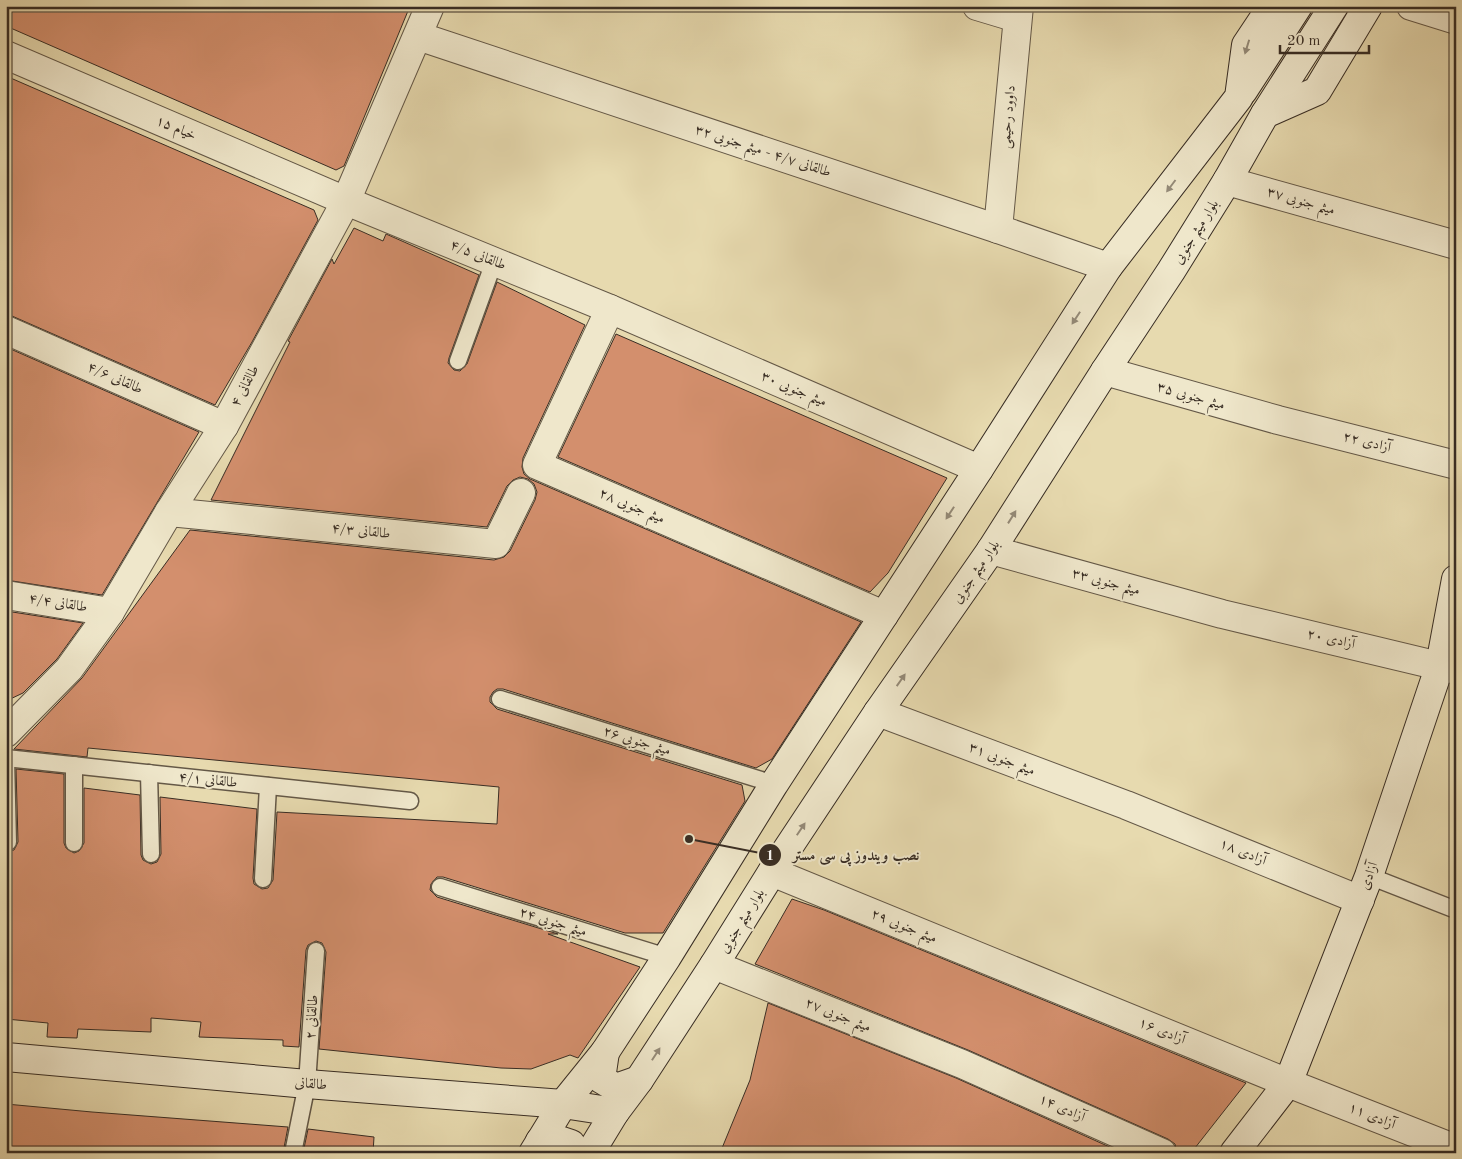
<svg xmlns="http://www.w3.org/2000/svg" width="1462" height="1159" font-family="'Old Standard TT',Amiri,serif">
	<rect width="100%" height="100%" fill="#e7daaf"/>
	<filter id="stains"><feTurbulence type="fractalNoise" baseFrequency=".004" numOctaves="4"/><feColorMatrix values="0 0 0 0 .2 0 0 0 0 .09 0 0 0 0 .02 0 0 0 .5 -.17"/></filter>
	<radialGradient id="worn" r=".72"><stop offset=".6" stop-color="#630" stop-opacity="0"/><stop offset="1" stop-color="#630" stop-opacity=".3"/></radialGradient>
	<!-- building -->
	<g fill="#d38f6d" stroke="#382d24">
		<polygon points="6,6 410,6 344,166 336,170 6,26"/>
		<polygon points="6,76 314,210 318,220 252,342 215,405 12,316 6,315"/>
		<polygon points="354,228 383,241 386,234 479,275 449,358 448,363 454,370 460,371 467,364 497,282 585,325 523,458 522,467 524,474 530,479 861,622 772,759 756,768 503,689 497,689 493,692 490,697 490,702 497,709 742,785 745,801 663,933 625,933 443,877 437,877 431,884 430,890 437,897 558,934 548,934 640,967 578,1058 570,1055 531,1069 501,1068 319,1049 326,952 322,943 316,941 308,945 306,950 299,1047 283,1046 283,1040 199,1037 201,1022 151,1018 151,1032 78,1029 77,1038 47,1037 48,1023 6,1019 6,852 14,850 18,842 16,769 64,774 64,843 66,848 74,853 79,851 84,843 84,788 140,795 141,855 143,860 151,864 157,862 161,854 160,797 257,809 253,878 254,884 262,889 268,888 273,880 277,812 497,824 499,787 88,748 87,757 14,749 82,678 190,530 494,560 504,557 510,551 535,500 537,492 534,484 528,479 520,477 513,480 507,486 487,527 211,500 290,342 288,341 332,259 334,264"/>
		<polygon points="616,334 947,478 888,573 870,592 558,457"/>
		<polygon points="6,347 199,432 102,595 6,580"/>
		<polygon points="6,611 83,623 57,659 23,693 6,701"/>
		<polygon points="792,899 824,910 1246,1083 1191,1153 1177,1153 1175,1144 1168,1139 968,1050 755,964"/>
		<polygon points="768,1003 956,1078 1123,1153 720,1153 750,1080"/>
		<polygon points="6,1104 92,1112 288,1127 283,1153 6,1153"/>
		<polygon points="308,1129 374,1137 373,1153 303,1153"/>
	</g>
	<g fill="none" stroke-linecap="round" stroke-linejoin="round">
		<defs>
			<g id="lane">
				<polyline points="458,361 494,262"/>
				<polyline points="500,699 774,784"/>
				<polyline points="6,758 410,801"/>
				<polyline points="6,758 8,842"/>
				<polyline points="74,765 74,843"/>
				<polyline points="149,773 151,854"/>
				<polyline points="1369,876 1456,910"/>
				<polyline points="263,879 268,786"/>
				<polyline points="440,887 667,957"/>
				<polyline points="293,1153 307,1084 316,951"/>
			</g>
			<g id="street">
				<polyline points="977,6 1017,18"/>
				<polyline points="1411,6 1456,20"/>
				<polyline points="418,36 998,229 1108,267"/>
				<polyline points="6,55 346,201 610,309 979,469"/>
				<polyline points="1227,181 1456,245"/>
				<polyline points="998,229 1019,6"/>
				<polyline points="610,309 537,465 884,615"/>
				<polyline points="6,330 224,426"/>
				<polyline points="1105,371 1278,420 1456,465"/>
				<polyline points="169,512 496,544 521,493"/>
				<polyline points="991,550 1222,614 1456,670"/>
				<polyline points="6,595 110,612"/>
				<polyline points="878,712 1126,805 1360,900"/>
				<polyline points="6,733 69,669 110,612 169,512 224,426 346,201 430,6"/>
				<polyline points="772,872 1288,1083 1456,1149"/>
				<polyline points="714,965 962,1064 1162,1153"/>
			</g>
			<g id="secondary">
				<polyline points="1243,91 1298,6"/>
				<polyline points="1265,114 1334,6"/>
				<polyline points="605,1052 601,1079 616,1088 639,1080"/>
				<polyline points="6,1057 307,1084 563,1104 615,1112"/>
				<polyline points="540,1141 559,1140 571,1144 574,1153"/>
				<polyline points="533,1153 563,1104 605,1052 667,957 774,784 979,469 1108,267 1239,97 1246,45 1272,6"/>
				<polyline points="590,1153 615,1112 639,1080 714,965 772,872 878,712 991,550 1105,371 1171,271 1227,181 1265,114 1317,91 1368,6"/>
				<polyline points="1234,1153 1288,1083 1369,876 1440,665 1456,579"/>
			</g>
		</defs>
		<!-- lane casing -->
		<use href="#lane" stroke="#645847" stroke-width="19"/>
		<!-- street casing -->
		<use href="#street" stroke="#645847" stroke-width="30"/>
		<!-- secondary casing -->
		<use href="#secondary" stroke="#382d24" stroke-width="30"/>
		<!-- lane -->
		<use href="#lane" stroke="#efe7cb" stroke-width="16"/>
		<!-- street -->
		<use href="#street" stroke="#efe7cb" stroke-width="28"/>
		<!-- secondary -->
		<use href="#secondary" stroke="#efe7cb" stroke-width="28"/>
	</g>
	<!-- one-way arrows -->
	<defs><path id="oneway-solid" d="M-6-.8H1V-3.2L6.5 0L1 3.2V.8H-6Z" transform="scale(1.25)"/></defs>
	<g fill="#948a78">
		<use href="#oneway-solid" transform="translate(1247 47) rotate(107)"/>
		<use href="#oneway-solid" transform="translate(1171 186) rotate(127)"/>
		<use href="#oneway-solid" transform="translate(1076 318) rotate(123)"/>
		<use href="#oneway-solid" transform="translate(950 513) rotate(123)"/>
		<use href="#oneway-solid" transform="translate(1012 517) rotate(-58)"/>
		<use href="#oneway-solid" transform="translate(901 680) rotate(-55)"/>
		<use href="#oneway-solid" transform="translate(801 829) rotate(-56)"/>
		<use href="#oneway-solid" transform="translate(656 1054) rotate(-57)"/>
	</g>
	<g text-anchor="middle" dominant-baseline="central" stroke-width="4" stroke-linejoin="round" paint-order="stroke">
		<!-- street labels -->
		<g font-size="14" fill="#382d24" stroke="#efe7cb">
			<text transform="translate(1008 117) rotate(-85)">داوود رحیمی</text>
			<text transform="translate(176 128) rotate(23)">خیام ۱۵</text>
			<text transform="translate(763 151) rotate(18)">طالقانی ۴/۷ - میثم جنوبی ۳۲</text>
			<text transform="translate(1301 201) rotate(16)">میثم جنوبی ۳۷</text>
			<text transform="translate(1196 232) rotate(-58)">بلوار میثم جنوبی</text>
			<text transform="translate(478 255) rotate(22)">طالقانی ۴/۵</text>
			<text transform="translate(115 378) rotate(24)">طالقانی ۴/۶</text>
			<text transform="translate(245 386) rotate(-62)">طالقانی ۴</text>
			<text transform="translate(794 389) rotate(23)">میثم جنوبی ۳۰</text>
			<text transform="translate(1191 396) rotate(16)">میثم جنوبی ۳۵</text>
			<text transform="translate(1367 442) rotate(14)">آزادی ۲۲</text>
			<text transform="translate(632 506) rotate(23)">میثم جنوبی ۲۸</text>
			<text transform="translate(361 531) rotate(6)">طالقانی ۴/۳</text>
			<text transform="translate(976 572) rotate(-56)">بلوار میثم جنوبی</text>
			<text transform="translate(1106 582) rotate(15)">میثم جنوبی ۳۳</text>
			<text transform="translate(58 603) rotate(9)">طالقانی ۴/۴</text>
			<text transform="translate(1331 639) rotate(13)">آزادی ۲۰</text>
			<text transform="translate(637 741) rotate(17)">میثم جنوبی ۲۶</text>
			<text transform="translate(1002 759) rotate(21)">میثم جنوبی ۳۱</text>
			<text transform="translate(208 780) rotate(6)">طالقانی ۴/۱</text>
			<text transform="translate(1243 852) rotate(22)">آزادی ۱۸</text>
			<text transform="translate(1369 876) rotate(-70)">آزادی</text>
			<text transform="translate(742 921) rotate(-58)">بلوار میثم جنوبی</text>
			<text transform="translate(553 922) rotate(17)">میثم جنوبی ۲۴</text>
			<text transform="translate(904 926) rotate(22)">میثم جنوبی ۲۹</text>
			<text transform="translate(838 1015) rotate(22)">میثم جنوبی ۲۷</text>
			<text transform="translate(312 1017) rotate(-86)">طالقانی ۲</text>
			<text transform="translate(1162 1031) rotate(22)">آزادی ۱۶</text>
			<text transform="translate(311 1084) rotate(5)">طالقانی</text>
			<text transform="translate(1062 1108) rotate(24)">آزادی ۱۴</text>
			<text transform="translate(1372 1116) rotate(22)">آزادی ۱۱</text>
		</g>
	</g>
	<!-- callouts -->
	<path fill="none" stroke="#382d24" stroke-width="2" d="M689 839L770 855"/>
	<g fill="#382d24" stroke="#efe7cb" stroke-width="2">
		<circle cx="689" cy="839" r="5"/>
		<circle cx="770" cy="855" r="12"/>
	</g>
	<g font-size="15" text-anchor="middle" font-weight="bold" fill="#fff">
		<text x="770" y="860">1</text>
	</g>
	<g font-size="15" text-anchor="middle" font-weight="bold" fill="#382d24" stroke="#efe7cb" stroke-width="4" stroke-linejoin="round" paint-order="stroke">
		<text x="856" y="860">نصب ویندوز پی سی مستر</text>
	</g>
	<!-- margin -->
	<rect width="1462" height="1159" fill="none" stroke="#e7daaf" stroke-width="25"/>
	<rect x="8" y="8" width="1447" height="1144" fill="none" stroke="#382d24" stroke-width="2.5"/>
	<rect x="12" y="12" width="1437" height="1134" fill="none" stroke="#382d24"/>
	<!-- scale -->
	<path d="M1280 45v8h89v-8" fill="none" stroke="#382d24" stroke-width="2.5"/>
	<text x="1287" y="45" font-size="15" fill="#382d24" stroke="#efe7cb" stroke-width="4" paint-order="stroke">20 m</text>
	<rect width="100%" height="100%" filter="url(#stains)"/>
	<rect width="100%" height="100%" fill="url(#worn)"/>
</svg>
